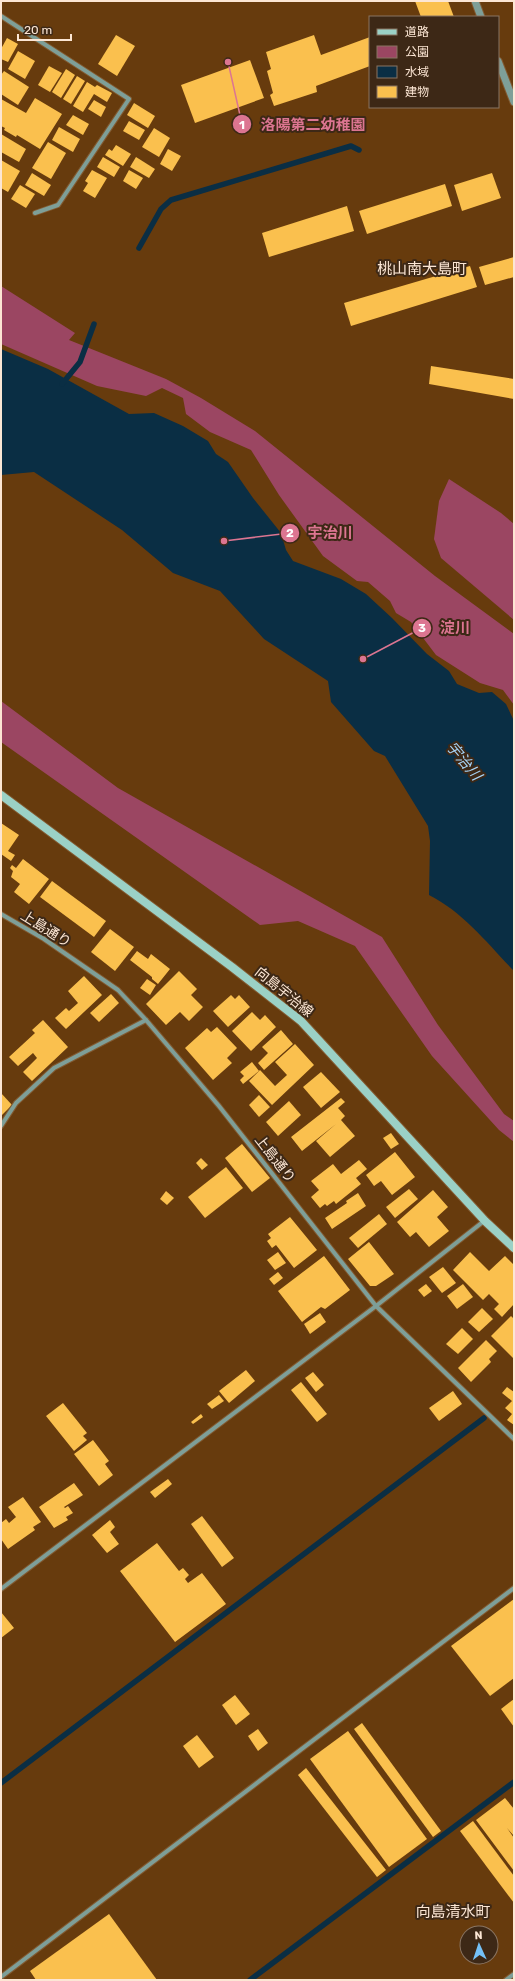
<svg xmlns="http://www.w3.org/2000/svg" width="515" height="1981" font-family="Rubik,'Noto Sans JP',sans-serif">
	<rect width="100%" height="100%" fill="#673b0d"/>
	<!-- green -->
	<g fill="#9b4662">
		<polygon points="1,286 75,333 69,340 166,379 201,398 255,431 435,576 514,634 514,705 503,690 480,683 436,655 411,622 396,613 390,601 368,582 357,581 323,556 279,495 251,450 210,432 186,414 183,398 162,388 146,396 97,386 1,344"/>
		<polygon points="449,479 501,513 514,524 514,620 441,558 434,539 439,501"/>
		<polygon points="1,701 118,788 382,937 438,1025 504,1114 514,1121 514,1142 499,1130 432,1056 355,946 298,921 260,925 1,742"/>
	</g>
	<!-- water -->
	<path fill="#0a2e44" d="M1,349L48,369L129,414L154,413L183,426L208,441L216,454L228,462L253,498L281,533L286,550L293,561L341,579L366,594L392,618L427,654L449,671L457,684L479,693L492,692L506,704L514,721V971C488,944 463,912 429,895L430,841L428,826L385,756L374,751L331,702L328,681L264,639L220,591L173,573L122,530L34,472L1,475Z"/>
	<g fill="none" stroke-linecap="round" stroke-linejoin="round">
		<!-- stream -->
		<g stroke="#0a2e44" stroke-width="5.5">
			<polyline points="139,248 161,209 171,200 351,146 359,150"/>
			<polyline points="62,384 80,362 94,324"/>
			<polyline points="1,1783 484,1418"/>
			<polyline points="250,1980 514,1782"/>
		</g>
	</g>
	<!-- building -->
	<g fill="#fac04e">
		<polygon points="415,1 448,1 454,17 421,17"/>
		<polygon points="116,35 135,46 117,76 98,64"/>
		<polygon points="314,35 321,55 370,37 370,66 316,86 317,92 274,106 270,95 273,93 267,71 271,69 266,52"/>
		<polygon points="7,38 18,44 8,62 1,59 1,49"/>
		<polygon points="18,51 35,61 25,79 8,69"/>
		<polygon points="250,60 264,98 195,123 181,85"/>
		<polygon points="49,66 62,73 50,92 38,85"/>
		<polygon points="66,69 75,75 61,98 52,92"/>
		<polygon points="4,71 29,87 18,105 1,94 1,75"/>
		<polygon points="77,76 85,81 71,104 63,99"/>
		<polygon points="87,82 95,87 97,85 112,93 107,102 94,94 83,112 73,106"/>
		<polygon points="35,98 62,114 40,149 17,135 16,137 4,130 5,128 1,126 1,99 26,113"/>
		<polygon points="94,100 106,107 101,117 88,109"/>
		<polygon points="134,103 155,116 148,128 127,115"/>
		<polygon points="73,115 89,124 83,135 66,125"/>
		<polygon points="129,121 145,130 139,140 123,131"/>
		<polygon points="59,127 80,139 73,152 52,140"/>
		<polygon points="154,128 170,138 159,157 142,147"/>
		<polygon points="1,134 26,149 19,162 1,152"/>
		<polygon points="48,142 66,153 51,179 32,168"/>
		<polygon points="116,145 131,154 123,166 105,155 109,149 112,151"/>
		<polygon points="168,149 181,156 172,171 160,164"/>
		<polygon points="103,157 120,167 114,177 97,167"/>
		<polygon points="136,157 155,169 149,178 130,167"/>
		<polygon points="1,160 20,171 8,192 1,188"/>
		<polygon points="92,170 107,178 95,198 83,191 88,183 85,181"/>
		<polygon points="129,170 143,178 136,189 123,181"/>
		<polygon points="32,173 51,185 44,196 25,185"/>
		<polygon points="492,173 501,198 462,211 454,185"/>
		<polygon points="445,184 452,206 367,234 359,211"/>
		<polygon points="20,185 35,194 26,208 11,199"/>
		<polygon points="347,206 354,231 269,257 262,233"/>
		<polygon points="514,257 514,277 485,285 479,267"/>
		<polygon points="470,266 477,287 351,326 344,303"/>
		<polygon points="431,366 514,379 514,399 429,384"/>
		<polygon points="1,823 19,835 8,851 15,855 11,861 1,854"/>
		<polygon points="23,859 49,879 29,904 14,892 20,884 11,877 13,871 10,868 12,865 16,868"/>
		<polygon points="52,881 106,921 94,937 40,897"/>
		<polygon points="110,929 134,947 115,971 91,952"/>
		<polygon points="137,951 148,959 151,954 170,969 158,984 152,979 152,977 130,960"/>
		<polygon points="179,971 197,989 191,995 203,1007 189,1021 180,1012 166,1025 146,1004"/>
		<polygon points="84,976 102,995 66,1029 55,1018 66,1008 69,1011 78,1003 68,991"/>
		<polygon points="147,979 156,985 150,995 140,988"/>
		<polygon points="111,994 119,1003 99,1022 90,1013"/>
		<polygon points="231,995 235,999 239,995 250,1007 228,1027 213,1011"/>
		<polygon points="252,1012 260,1020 265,1015 276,1027 251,1051 232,1031"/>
		<polygon points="43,1020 68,1047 32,1081 23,1072 37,1058 33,1053 18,1066 9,1057 35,1033 32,1030"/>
		<polygon points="217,1027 237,1048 227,1058 232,1063 213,1080 185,1048 207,1028 211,1032"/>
		<polygon points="281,1030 293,1044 264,1070 258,1063 268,1053 262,1047"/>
		<polygon points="295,1044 314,1065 272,1105 249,1081 260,1070 275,1086 287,1075 275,1062"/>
		<polygon points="252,1062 259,1071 243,1084 240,1080 244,1076 240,1072"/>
		<polygon points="321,1072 340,1092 321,1108 303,1087"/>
		<polygon points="1,1093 12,1105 2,1115 1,1113"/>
		<polygon points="259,1095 270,1107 259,1117 249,1105"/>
		<polygon points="341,1098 345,1102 338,1108 345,1116 341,1120 355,1136 330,1157 316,1141 336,1124 302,1151 291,1137"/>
		<polygon points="289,1101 301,1115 278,1136 266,1122"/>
		<polygon points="391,1133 399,1144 391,1149 383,1138"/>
		<polygon points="242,1144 270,1178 252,1192 225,1158"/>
		<polygon points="395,1152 415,1177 392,1195 381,1181 374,1186 366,1175"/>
		<polygon points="201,1158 208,1165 202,1170 196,1163"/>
		<polygon points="359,1160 367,1169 356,1178 361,1184 336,1204 334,1201 327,1206 325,1204 320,1208 311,1197 319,1190 311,1181 333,1164 341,1174"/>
		<polygon points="226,1167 243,1188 205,1218 188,1197"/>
		<polygon points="409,1189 418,1199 395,1218 386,1207"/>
		<polygon points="433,1190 448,1207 437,1217 449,1231 429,1247 416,1232 410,1237 397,1222"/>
		<polygon points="166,1191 174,1198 167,1205 160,1199"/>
		<polygon points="358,1193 366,1206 332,1229 325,1218 347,1203 346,1201"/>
		<polygon points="379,1214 387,1224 358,1248 349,1238"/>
		<polygon points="290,1217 317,1250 294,1268 276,1245 272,1248 267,1241 271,1238 268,1234"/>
		<polygon points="369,1242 394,1274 376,1286 370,1286 348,1259"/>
		<polygon points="278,1252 286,1263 275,1270 267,1260"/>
		<polygon points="470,1252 489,1271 505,1256 514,1265 514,1304 502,1317 494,1309 499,1304 489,1294 483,1300 453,1270"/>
		<polygon points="324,1256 350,1290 325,1309 321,1307 302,1322 278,1291"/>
		<polygon points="443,1267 456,1283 442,1293 429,1277"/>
		<polygon points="278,1272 283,1278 274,1285 269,1279"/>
		<polygon points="426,1284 432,1291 424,1297 418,1290"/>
		<polygon points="463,1284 473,1297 457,1309 447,1296"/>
		<polygon points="482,1308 493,1319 479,1332 468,1322"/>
		<polygon points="320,1313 326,1322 310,1334 304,1324"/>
		<polygon points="511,1316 514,1319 513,1358 491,1336"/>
		<polygon points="462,1328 473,1339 458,1354 446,1344"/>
		<polygon points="486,1340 497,1351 489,1359 491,1362 471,1382 458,1368"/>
		<polygon points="246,1370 255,1381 229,1403 219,1391"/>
		<polygon points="313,1372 324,1385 316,1392 305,1378"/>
		<polygon points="301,1382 327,1414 317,1422 291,1390"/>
		<polygon points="507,1387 514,1392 514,1425 507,1420 512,1414 505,1408 512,1401 502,1393"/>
		<polygon points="453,1391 462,1404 439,1421 429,1408"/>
		<polygon points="219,1395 224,1401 212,1409 207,1404"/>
		<polygon points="63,1403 87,1433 83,1436 87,1440 74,1451 46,1416"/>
		<polygon points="201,1414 203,1417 193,1424 191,1422"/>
		<polygon points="93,1440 109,1461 105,1464 113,1475 99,1486 74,1454"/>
		<polygon points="168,1479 172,1484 155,1498 150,1492"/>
		<polygon points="74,1483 83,1495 64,1507 65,1508 68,1506 73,1513 66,1517 68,1520 54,1528 39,1507"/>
		<polygon points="23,1497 41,1522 33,1527 35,1530 8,1549 1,1539 1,1523 6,1519 9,1523 16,1517 8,1507"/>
		<polygon points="202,1516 234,1558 222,1567 191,1524"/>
		<polygon points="110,1520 115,1527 110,1532 119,1544 107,1553 92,1535"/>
		<polygon points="157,1543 179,1571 183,1568 189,1575 185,1579 188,1583 202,1573 226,1604 175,1642 120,1571"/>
		<polygon points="514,1599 514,1678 490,1696 451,1646"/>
		<polygon points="1,1612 14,1628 1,1638"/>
		<polygon points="235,1695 250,1714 236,1725 222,1705"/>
		<polygon points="514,1699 514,1727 501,1709"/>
		<polygon points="362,1723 441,1831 433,1837 354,1729"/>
		<polygon points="258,1729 268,1743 258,1751 248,1736"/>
		<polygon points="348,1731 427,1839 389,1867 310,1759"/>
		<polygon points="197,1735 214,1757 199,1768 183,1746"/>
		<polygon points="306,1768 386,1870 377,1877 298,1775"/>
		<polygon points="505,1798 514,1809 514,1836 507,1828 514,1838 514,1871 476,1820"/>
		<polygon points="473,1821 514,1876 514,1903 460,1831"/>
		<polygon points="109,1914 157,1980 36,1980 30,1971"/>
	</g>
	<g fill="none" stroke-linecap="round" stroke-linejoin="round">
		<defs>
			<g id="minor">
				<polyline points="1,16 129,99 58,205 35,213"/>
				<polyline points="1,914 44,939 118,990 146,1020 219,1106 376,1306 514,1439"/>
				<polyline points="1,1126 16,1103 54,1068 146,1020"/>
				<polyline points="1,1589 376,1306 484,1221"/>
				<polyline points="1,1977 514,1588"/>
				<polyline points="506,1980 514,1974"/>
			</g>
			<g id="tertiary">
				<polyline points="475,1 481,17"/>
				<polyline points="498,61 514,102"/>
			</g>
			<polyline id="secondary" points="1,795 232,967 301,1021 485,1221 514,1248"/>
		</defs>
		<!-- minor casing -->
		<use href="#minor" stroke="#825a31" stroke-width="6"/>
		<!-- tertiary casing -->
		<use href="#tertiary" stroke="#825a31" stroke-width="9"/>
		<!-- secondary casing -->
		<use href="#secondary" stroke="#825a31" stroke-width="10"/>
		<!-- minor -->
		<use href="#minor" stroke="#7e9f98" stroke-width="4"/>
		<!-- tertiary -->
		<use href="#tertiary" stroke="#7e9f98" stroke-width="7"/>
		<!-- secondary -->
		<use href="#secondary" stroke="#9bd1c6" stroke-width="8"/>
	</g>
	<g text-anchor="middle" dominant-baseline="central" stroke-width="4" stroke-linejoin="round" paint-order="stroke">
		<!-- street labels -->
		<g font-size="14" fill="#fce6d4" stroke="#3d2816">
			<text transform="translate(46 929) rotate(32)">上島通り</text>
			<text transform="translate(284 992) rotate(39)">向島宇治線</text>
			<text transform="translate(275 1159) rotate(52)">上島通り</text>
		</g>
		<!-- neighbourhood labels -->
		<g font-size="15" fill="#fce6d4" stroke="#3d2816">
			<text x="422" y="269">桃山南大島町</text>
			<text x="453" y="1912">向島清水町</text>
		</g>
		<!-- water labels -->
		<g font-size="15" font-style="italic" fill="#a6d5f8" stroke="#3d2816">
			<text transform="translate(464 761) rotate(50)">宇治川</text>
		</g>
	</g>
	<!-- callouts -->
	<path fill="none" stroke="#dc7591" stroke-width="1.5" d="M228 62L242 124M224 541L290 533M363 659L422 628"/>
	<g fill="#dc7591" stroke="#3d2816" stroke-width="1.5">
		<circle cx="228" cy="62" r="4"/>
		<circle cx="224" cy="541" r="4"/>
		<circle cx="363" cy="659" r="4"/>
		<circle cx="242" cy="124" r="10"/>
		<circle cx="290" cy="533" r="10"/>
		<circle cx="422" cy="628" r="10"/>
	</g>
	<g font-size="12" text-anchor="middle" font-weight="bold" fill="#fff">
		<text x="242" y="129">1</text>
		<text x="290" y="537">2</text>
		<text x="422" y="632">3</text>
	</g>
	<g font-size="15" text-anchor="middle" font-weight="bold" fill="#dc7591" stroke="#3d2816" stroke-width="4" stroke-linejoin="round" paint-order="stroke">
		<text x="313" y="130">洛陽第二幼稚園</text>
		<text x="330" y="538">宇治川</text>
		<text x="455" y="633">淀川</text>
	</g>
	<!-- border -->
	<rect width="515" height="1981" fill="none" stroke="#fce6d4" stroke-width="4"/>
	<!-- legend -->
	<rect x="369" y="16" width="130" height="92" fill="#3d2816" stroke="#897462"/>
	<rect x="377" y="29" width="20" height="6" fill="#9bd1c6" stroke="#897462"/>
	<text x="405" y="36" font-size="12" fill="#fce6d4">道路</text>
	<rect x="377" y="46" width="20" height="12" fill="#9b4662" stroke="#897462"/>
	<text x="405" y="56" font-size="12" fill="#fce6d4">公園</text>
	<rect x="377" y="66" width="20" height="12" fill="#0a2e44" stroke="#897462"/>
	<text x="405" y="76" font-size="12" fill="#fce6d4">水域</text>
	<rect x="377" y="86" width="20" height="12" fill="#fac04e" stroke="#897462"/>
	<text x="405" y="96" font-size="12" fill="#fce6d4">建物</text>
	<!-- north arrow -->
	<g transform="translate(479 1945) rotate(357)"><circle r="19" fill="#3d2816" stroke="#897462"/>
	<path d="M0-3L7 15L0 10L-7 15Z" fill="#74c0f6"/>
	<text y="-6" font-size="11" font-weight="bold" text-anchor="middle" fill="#fce6d4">N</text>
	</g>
	<!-- scale -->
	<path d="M18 34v6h53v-6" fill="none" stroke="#fce6d4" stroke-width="2"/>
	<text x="24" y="34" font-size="12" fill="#fce6d4" stroke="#3d2816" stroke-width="3" paint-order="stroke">20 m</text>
</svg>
